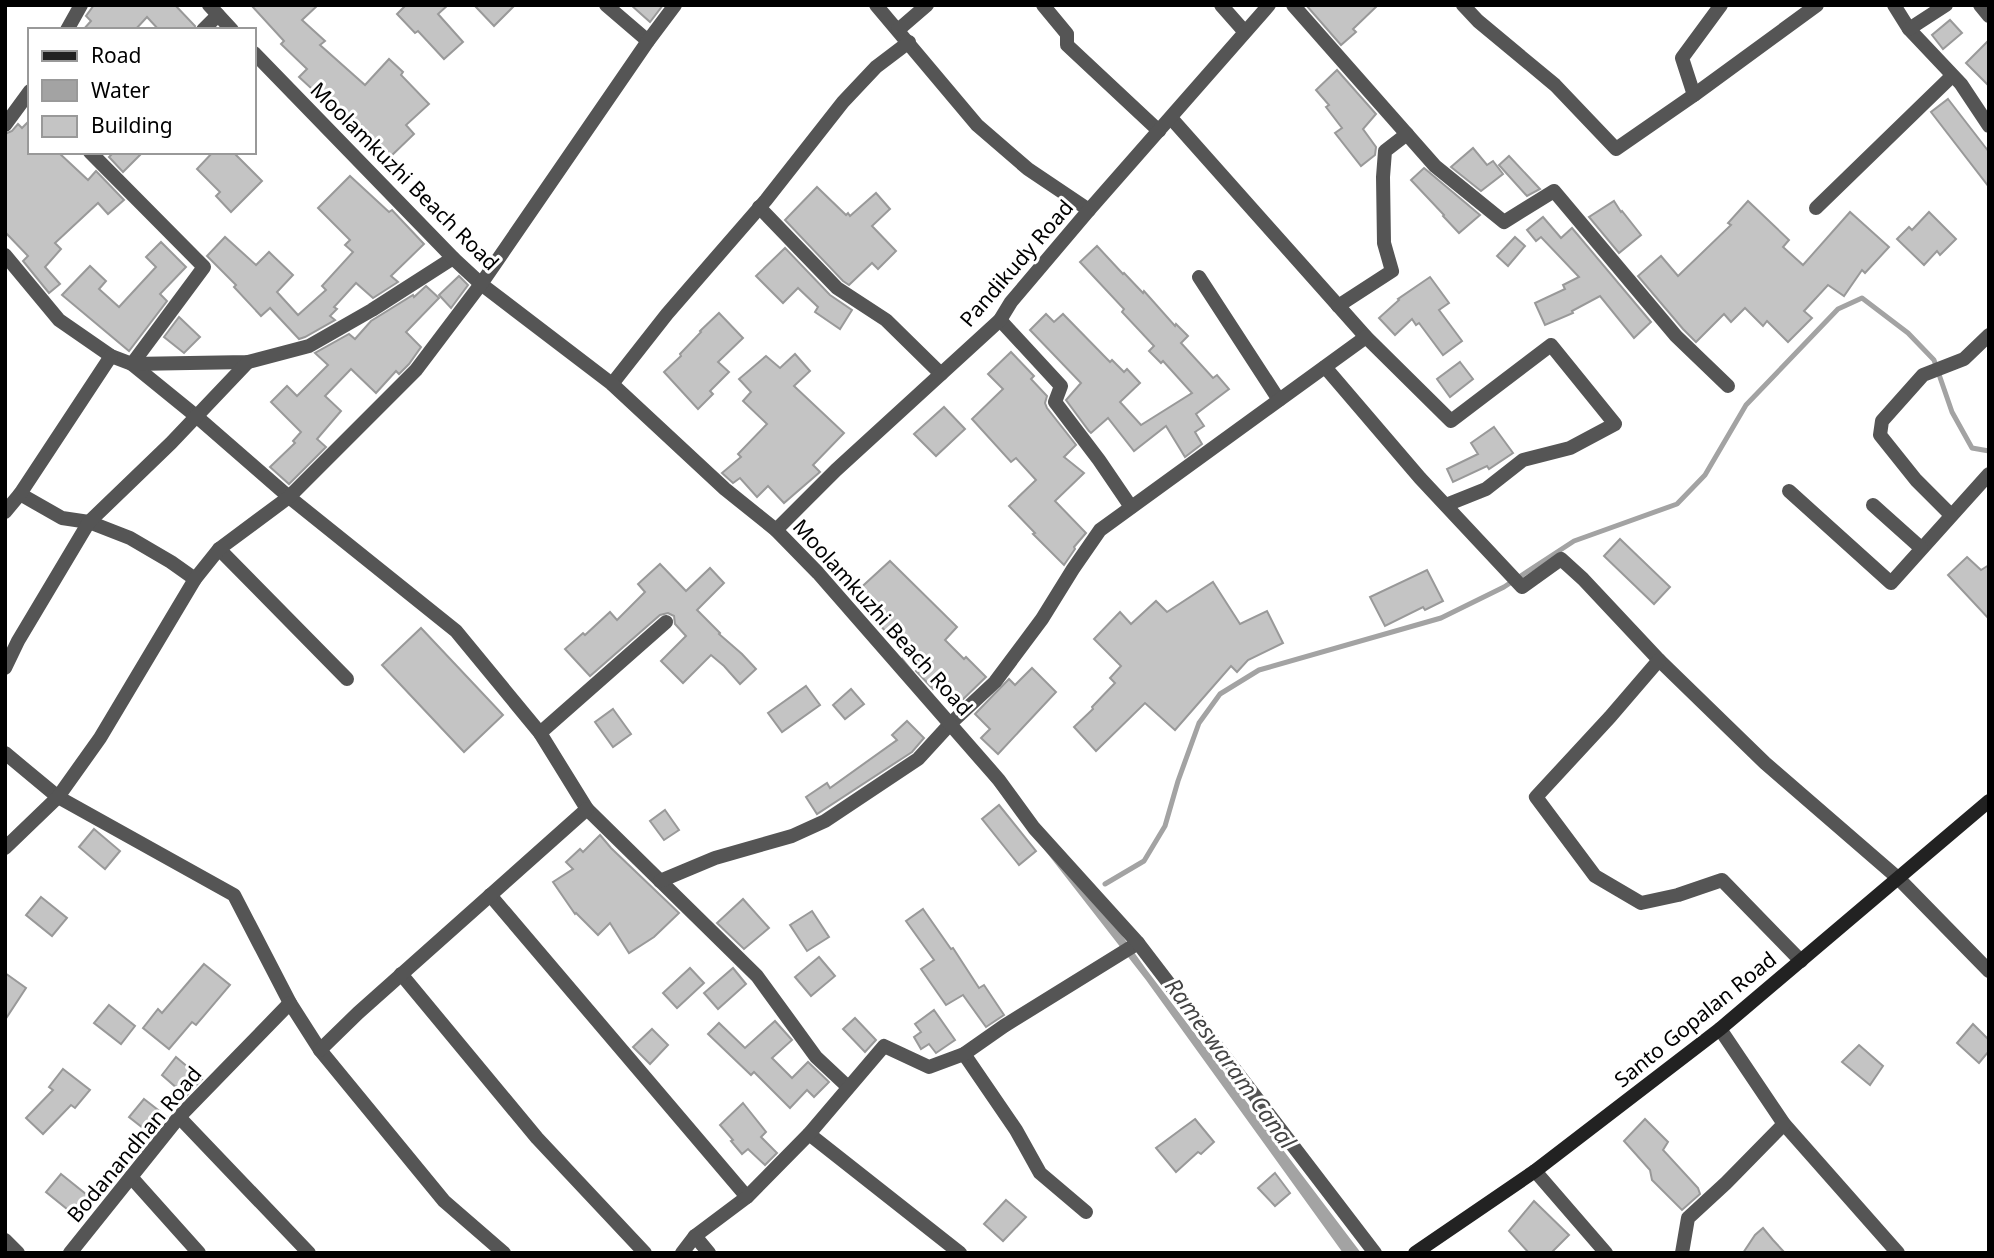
<svg xmlns="http://www.w3.org/2000/svg" width="1994" height="1258" font-family="'Noto Sans',sans-serif">
	<rect width="100%" height="100%" fill="#fff"/>
	<!-- water -->
	<polygon fill="#a3a3a3" points="902,657 1091,892 1146,969 1361,1253 1343,1253 1146,980 955,735 899,666"/>
	<g fill="none" stroke-linecap="round" stroke-linejoin="round">
		<!-- stream -->
		<polyline stroke="#a3a3a3" stroke-width="5" points="1105,884 1144,861 1165,826 1178,781 1199,723 1220,694 1259,670 1441,618 1504,587 1574,541 1677,504 1705,475 1746,405 1838,309 1862,298 1908,333 1934,360 1952,412 1972,448 1989,451"/>
	</g>
	<!-- building -->
	<g fill="#c4c4c4" stroke="#999" stroke-width="2">
		<polygon points="94,5 175,5 195,26 194,30 159,30 147,17 135,30 83,30 91,21 86,16"/>
		<polygon points="251,5 318,5 302,20 325,41 320,45 365,85 389,59 403,72 401,75 429,104 406,125 414,134 388,159 357,127 354,131 336,114 337,112 299,77 307,69 281,44 284,41"/>
		<polygon points="406,5 448,5 438,14 463,42 444,59 418,31 415,33 397,14"/>
		<polygon points="474,5 515,5 494,26"/>
		<polygon points="631,5 663,5 650,22"/>
		<polygon points="1306,5 1378,5 1353,29 1356,32 1341,45"/>
		<polygon points="1950,20 1962,33 1943,49 1932,35"/>
		<polygon points="1989,40 1989,86 1966,63"/>
		<polygon points="1337,70 1376,114 1363,129 1376,147 1375,155 1361,166 1335,133 1342,128 1326,107 1329,105 1316,90"/>
		<polygon points="1948,99 1989,152 1989,187 1931,112"/>
		<polygon points="30,120 30,152 58,152 88,180 96,171 124,200 108,214 98,203 55,243 61,249 45,267 60,284 49,293 23,261 28,256 5,232 5,134 12,131 18,124 22,128"/>
		<polygon points="1473,148 1487,165 1493,161 1503,174 1481,191 1451,167"/>
		<polygon points="114,152 143,152 123,172 109,157"/>
		<polygon points="213,152 233,152 262,181 231,212 216,196 220,192 197,169"/>
		<polygon points="1509,156 1540,189 1527,196 1499,165"/>
		<polygon points="1424,168 1480,215 1459,233 1443,216 1444,215 1411,180"/>
		<polygon points="350,176 389,212 392,210 424,244 391,276 398,282 373,298 356,283 334,307 337,309 330,316 335,320 305,337 299,339 270,308 261,316 234,287 236,285 207,256 225,237 256,265 269,252 293,275 277,292 298,315 326,290 322,286 353,252 345,245 350,240 318,208"/>
		<polygon points="817,187 846,215 848,213 850,216 876,193 890,209 872,226 896,251 878,269 872,263 849,285 843,281 785,220"/>
		<polygon points="1614,201 1621,212 1622,211 1641,235 1619,253 1589,217"/>
		<polygon points="1748,201 1789,240 1783,247 1803,265 1850,212 1889,247 1865,273 1862,270 1844,296 1828,285 1804,311 1812,318 1788,342 1767,321 1763,326 1745,308 1731,322 1724,314 1696,342 1683,329 1638,276 1661,256 1678,276 1731,225 1728,223"/>
		<polygon points="1929,212 1956,239 1940,255 1937,251 1924,265 1897,239 1909,227 1912,230"/>
		<polygon points="1543,217 1561,238 1572,228 1651,322 1634,338 1600,296 1572,311 1573,313 1545,325 1535,303 1565,289 1563,285 1579,277 1541,237 1536,241 1527,230"/>
		<polygon points="1515,237 1525,246 1508,266 1497,256"/>
		<polygon points="161,242 186,267 160,294 167,301 129,351 62,295 90,266 106,281 99,289 119,307 156,267 146,257"/>
		<polygon points="1097,246 1123,274 1124,273 1143,293 1144,291 1175,326 1176,324 1188,336 1181,343 1213,378 1217,375 1229,389 1196,414 1204,426 1195,432 1202,444 1185,457 1166,426 1134,451 1108,418 1091,433 1089,431 1066,400 1081,383 1030,330 1046,314 1054,322 1063,314 1110,362 1112,360 1124,372 1127,369 1140,383 1120,402 1141,425 1192,393 1163,361 1161,363 1149,351 1154,346 1122,312 1124,309 1080,262"/>
		<polygon points="785,248 830,295 852,310 840,329 815,312 818,307 798,288 783,303 756,276"/>
		<polygon points="459,276 468,285 451,308 439,295"/>
		<polygon points="1430,277 1449,303 1439,310 1462,341 1443,355 1419,323 1416,325 1412,319 1395,335 1379,318 1399,300 1398,299"/>
		<polygon points="426,286 439,298 406,332 421,347 409,364 399,374 396,371 376,393 351,369 325,396 341,411 317,439 326,447 289,484 270,467 295,443 293,441 301,432 271,402 287,386 297,396 328,365 315,353 349,334 355,339 371,321 413,295 414,297"/>
		<polygon points="719,313 743,338 718,362 729,372 710,391 713,394 698,409 664,372 681,356 680,354 701,332 700,331"/>
		<polygon points="179,317 200,337 184,353 164,337"/>
		<polygon points="1011,352 1034,376 1031,379 1047,396 1045,403 1047,408 1076,445 1064,457 1084,473 1055,501 1086,533 1074,547 1075,549 1064,565 1033,534 1035,533 1009,506 1036,480 1016,458 1011,462 972,419 1003,389 988,374"/>
		<polygon points="795,354 810,371 794,386 844,433 813,465 820,472 784,503 768,486 757,497 740,478 733,483 722,473 741,457 738,454 767,424 743,401 751,392 739,379 766,356 780,368"/>
		<polygon points="1460,362 1473,379 1450,397 1437,379"/>
		<polygon points="944,407 965,429 936,456 914,434"/>
		<polygon points="1494,427 1513,453 1489,469 1487,466 1453,482 1447,469 1478,454 1471,443"/>
		<polygon points="1620,539 1670,587 1654,604 1604,556"/>
		<polygon points="1967,557 1981,570 1989,565 1989,619 1948,575"/>
		<polygon points="890,561 957,627 945,640 964,659 966,657 986,677 956,706 936,686 933,689 916,671 922,665 912,655 913,654 894,634 891,637 875,620 878,617 855,593"/>
		<polygon points="660,564 686,591 710,568 724,583 697,610 720,633 719,634 742,654 756,669 740,684 724,666 711,655 683,683 661,661 686,636 675,624 674,616 668,613 660,615 590,676 565,649 583,633 585,635 610,612 617,620 645,592 638,584"/>
		<polygon points="1427,570 1443,601 1425,610 1423,607 1385,626 1370,597"/>
		<polygon points="1213,582 1240,624 1267,611 1283,643 1248,660 1237,672 1231,666 1175,730 1145,703 1096,751 1074,727 1093,709 1092,707 1115,683 1110,678 1121,666 1094,639 1120,612 1131,624 1156,601 1167,612"/>
		<polygon points="421,628 503,715 464,752 382,665"/>
		<polygon points="1032,668 1056,692 998,754 981,738 990,729 975,714 1009,679 1015,685"/>
		<polygon points="806,686 820,705 782,732 768,713"/>
		<polygon points="851,689 864,704 845,719 833,705"/>
		<polygon points="613,709 631,734 613,747 595,722"/>
		<polygon points="907,721 924,738 912,752 817,814 806,797 827,783 830,788 897,740 892,735"/>
		<polygon points="999,805 1036,851 1019,865 982,819"/>
		<polygon points="665,810 679,830 664,840 650,821"/>
		<polygon points="94,829 120,851 105,869 79,847"/>
		<polygon points="600,835 611,848 679,913 654,937 629,953 610,923 598,935 576,913 575,914 553,882 573,869 566,862 580,849 583,852"/>
		<polygon points="41,897 67,918 52,936 26,915"/>
		<polygon points="743,899 769,928 744,949 717,923"/>
		<polygon points="923,909 951,949 953,948 979,988 984,985 1004,1015 986,1027 963,995 946,1005 921,969 934,960 906,921"/>
		<polygon points="812,911 829,937 807,951 790,925"/>
		<polygon points="819,957 835,976 811,996 795,977"/>
		<polygon points="204,964 230,985 196,1025 192,1022 169,1049 143,1028 158,1009 162,1013"/>
		<polygon points="690,968 704,983 677,1008 663,993"/>
		<polygon points="733,968 746,984 718,1009 704,993"/>
		<polygon points="5,973 26,988 5,1020"/>
		<polygon points="109,1005 135,1026 121,1044 94,1023"/>
		<polygon points="934,1010 955,1040 936,1053 929,1044 921,1049 914,1037 921,1032 915,1024"/>
		<polygon points="855,1018 876,1040 865,1052 843,1029"/>
		<polygon points="775,1021 792,1040 772,1058 792,1078 808,1062 829,1082 814,1097 807,1090 790,1108 754,1072 751,1075 708,1034 719,1023 745,1048"/>
		<polygon points="1973,1024 1989,1040 1989,1051 1979,1063 1957,1043"/>
		<polygon points="652,1029 668,1045 650,1064 633,1047"/>
		<polygon points="1859,1045 1883,1066 1870,1085 1842,1062"/>
		<polygon points="176,1057 202,1079 186,1096 162,1075"/>
		<polygon points="63,1069 90,1090 75,1108 71,1105 43,1134 26,1118 53,1090 49,1087"/>
		<polygon points="144,1099 167,1117 152,1135 129,1117"/>
		<polygon points="743,1103 766,1132 761,1137 777,1153 765,1165 748,1149 742,1154 731,1141 733,1140 720,1125"/>
		<polygon points="1195,1119 1214,1142 1201,1154 1198,1152 1176,1172 1156,1148"/>
		<polygon points="1645,1119 1668,1142 1663,1150 1698,1188 1700,1194 1682,1210 1652,1180 1650,1170 1624,1141"/>
		<polygon points="1275,1173 1290,1193 1275,1206 1258,1188"/>
		<polygon points="61,1174 87,1195 72,1213 46,1192"/>
		<polygon points="1006,1200 1026,1217 1003,1241 984,1224"/>
		<polygon points="1534,1201 1569,1235 1551,1253 1529,1253 1509,1231"/>
		<polygon points="1763,1228 1773,1240 1785,1253 1743,1253 1755,1235"/>
	</g>
	<g fill="none" stroke-linecap="round" stroke-linejoin="round">
		<!-- minor -->
		<g stroke="#555" stroke-width="14">
			<polyline points="606,5 648,41"/>
			<polyline points="876,5 977,125 1028,169 1089,210"/>
			<polyline points="1043,5 1067,34 1067,45 1159,131"/>
			<polyline points="1221,5 1244,31"/>
			<polyline points="1293,5 1435,166 1504,222 1554,191 1676,336 1728,386"/>
			<polyline points="1463,5 1478,21 1555,85 1616,149 1694,95 1817,5"/>
			<polyline points="1894,5 1909,29 1961,84 1989,126"/>
			<polyline points="1980,5 1989,16"/>
			<polyline points="1909,29 1946,5"/>
			<polyline points="67,30 81,5"/>
			<polyline points="203,30 218,15"/>
			<polyline points="898,30 927,5"/>
			<polyline points="1694,95 1682,58 1721,5"/>
			<polyline points="1171,118 1366,337 1451,421 1551,345 1615,424 1570,448 1523,460 1486,489 1446,505"/>
			<polyline points="5,125 30,91"/>
			<polyline points="90,152 204,267 132,364 196,416 289,497 456,631 540,733 587,809 757,976 816,1057 848,1087"/>
			<polyline points="759,207 837,288 886,320 941,374"/>
			<polyline points="1816,208 1952,76"/>
			<polyline points="5,255 59,320 111,356 132,364 248,362 309,346 372,310 453,258"/>
			<polyline points="1199,277 1279,400"/>
			<polyline points="1338,306 1392,271 1384,243 1383,177 1385,151 1407,134"/>
			<polyline points="1000,320 1061,386 1055,402 1099,460 1131,507"/>
			<polyline points="1325,367 1420,478 1522,587 1561,559 1583,579 1659,660 1765,763 1899,879 1989,971"/>
			<polyline points="612,384 667,314 766,200 843,102 876,67 909,42"/>
			<polyline points="1789,491 1891,583 1989,474"/>
			<polyline points="20,494 62,518 89,522 130,538 171,562 195,579"/>
			<polyline points="1873,505 1921,548"/>
			<polyline points="5,512 20,494 111,356"/>
			<polyline points="1951,515 1916,480 1880,435 1882,421 1923,375 1964,359 1989,335"/>
			<polyline points="776,530 836,470 1000,320 1011,302 1089,210 1269,5"/>
			<polyline points="219,549 347,679"/>
			<polyline points="1659,660 1610,717 1536,797 1595,876 1641,903 1678,895 1722,880 1801,961"/>
			<polyline points="5,668 18,641 89,522 171,443 248,362"/>
			<polyline points="540,733 666,622"/>
			<polyline points="5,753 58,797 234,895 290,1003 320,1050 444,1201 504,1253"/>
			<polyline points="660,881 715,858 792,836 825,821 918,759 951,723 995,682 1042,619 1073,569 1100,530 1366,337"/>
			<polyline points="490,895 747,1197"/>
			<polyline points="401,974 537,1138 645,1253"/>
			<polyline points="1720,1029 1784,1124 1898,1253"/>
			<polyline points="320,1050 358,1013 587,809"/>
			<polyline points="964,1054 1016,1130 1040,1173 1086,1212"/>
			<polyline points="179,1117 309,1253"/>
			<polyline points="809,1134 960,1253"/>
			<polyline points="1535,1171 1606,1253"/>
			<polyline points="131,1177 199,1253"/>
			<polyline points="695,1236 709,1253"/>
			<polyline points="5,1240 18,1253"/>
			<polyline points="70,1253 179,1117 290,1003"/>
			<polyline points="682,1253 695,1236 747,1197 809,1134 884,1046 929,1067 964,1054 1004,1026 1138,943"/>
			<polyline points="1682,1253 1688,1218 1726,1183 1784,1124"/>
		</g>
		<!-- tertiary -->
		<g stroke="#555" stroke-width="14">
			<polyline points="209,5 232,30"/>
			<polyline points="254,53 453,258 481,284 612,384 725,489 776,530 818,573 999,780 1034,828 1138,943 1375,1253"/>
			<polyline points="5,848 58,797 100,738 195,579 219,549 289,497 416,370 481,284 648,41 675,5"/>
		</g>
		<!-- secondary -->
		<polyline stroke="#222" stroke-width="14" points="1415,1253 1535,1171 1720,1029 1989,801"/>
	</g>
	<g text-anchor="middle" dominant-baseline="central" stroke-width="6" stroke-linejoin="round" paint-order="stroke">
		<!-- street labels -->
		<g font-size="21" fill="#000" stroke="#fff">
			<text transform="translate(405 176) rotate(45)">Moolamkuzhi Beach Road</text>
			<text transform="translate(1016 263) rotate(-49)">Pandikudy Road</text>
			<text transform="translate(883 617) rotate(48)">Moolamkuzhi Beach Road</text>
			<text transform="translate(1695 1019) rotate(-39)">Santo Gopalan Road</text>
			<text transform="translate(134 1144) rotate(-50)">Bodanandhan Road</text>
		</g>
		<!-- water labels -->
		<g font-size="23" font-style="italic" fill="#444" stroke="#fff">
			<text transform="translate(1231 1063) rotate(54)">Rameswaram Canal</text>
		</g>
	</g>
	<!-- border -->
	<rect width="1994" height="1258" fill="none" stroke="#000000" stroke-width="14"/>
	<!-- legend -->
	<rect x="28" y="28" width="228" height="126" fill="#ffffff" stroke="#999999" stroke-width="2"/>
	<rect x="42" y="51" width="35" height="10" fill="#222222" stroke="#999999" stroke-width="2"/>
	<text x="91" y="63" font-size="21" fill="#000000">Road</text>
	<rect x="42" y="80" width="35" height="21" fill="#a3a3a3" stroke="#999999" stroke-width="2"/>
	<text x="91" y="98" font-size="21" fill="#000000">Water</text>
	<rect x="42" y="116" width="35" height="21" fill="#c4c4c4" stroke="#999999" stroke-width="2"/>
	<text x="91" y="133" font-size="21" fill="#000000">Building</text>
</svg>
